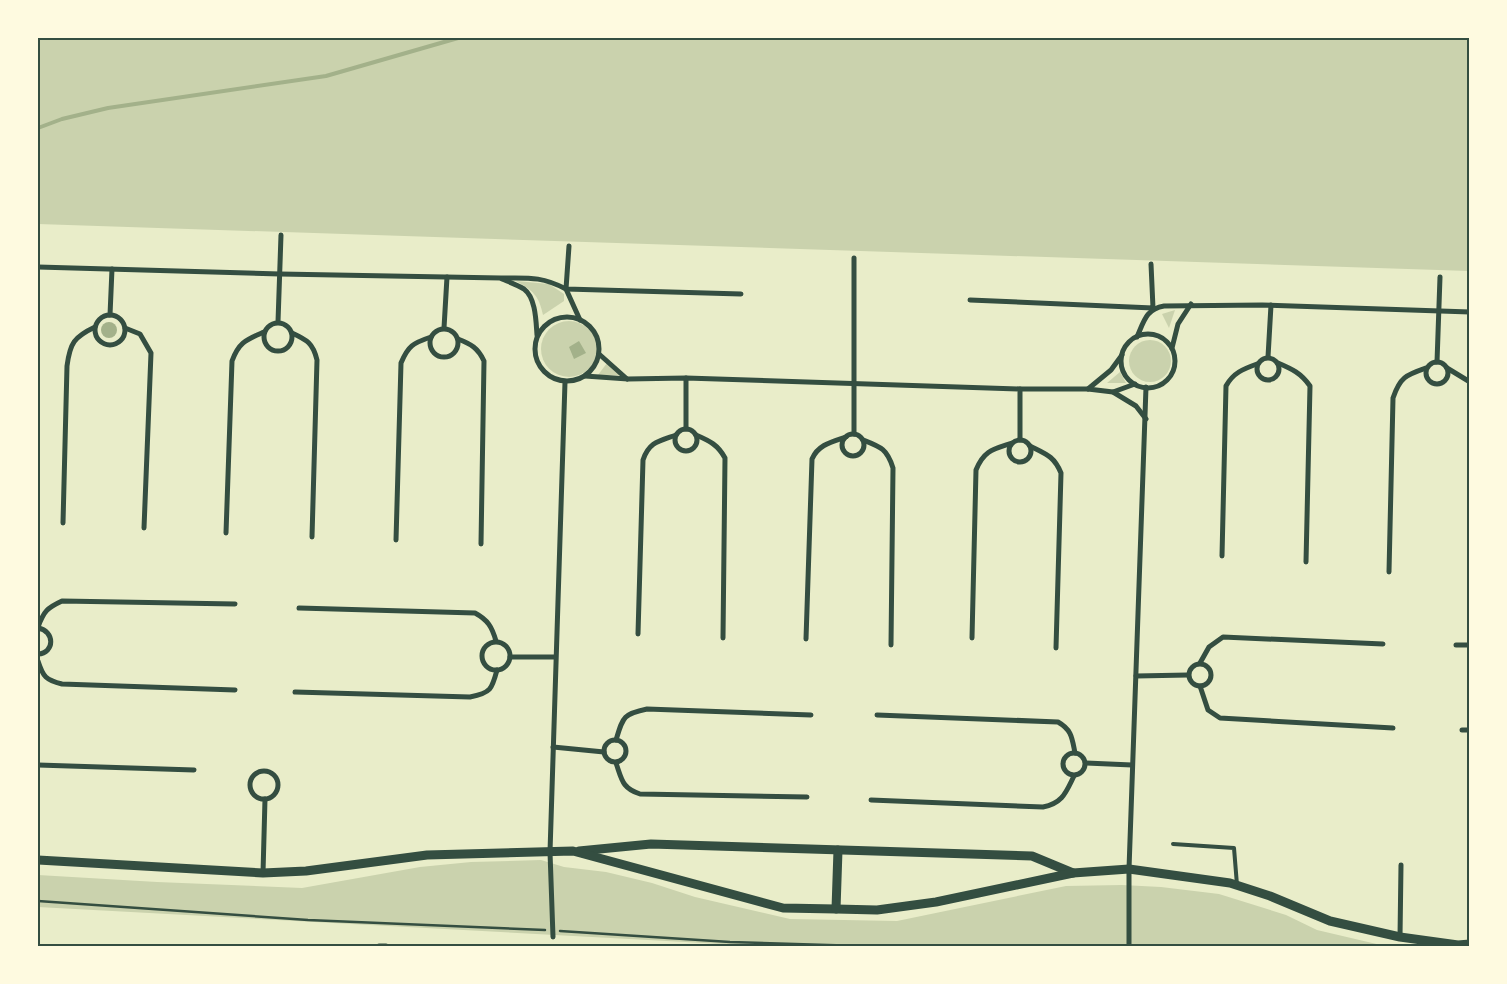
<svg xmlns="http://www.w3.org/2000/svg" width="1507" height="984" font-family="Quicksand,sans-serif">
	<rect width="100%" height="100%" fill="#e9edc9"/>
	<!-- green -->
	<g fill="#cad2ad">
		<polygon points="38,38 1469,38 1469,271 38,224"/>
		<path d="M516,281L549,284L564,294V301L543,315C539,295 532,290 516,281Z"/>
		<polygon points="1175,310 1169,328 1162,314"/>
		<circle cx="569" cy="349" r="28"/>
		<circle cx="1150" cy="361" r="21"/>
		<polygon points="607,363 620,375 598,375"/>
		<polygon points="1120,372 1126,383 1107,383"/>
		<polygon points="541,860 564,867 606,872 652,883 695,897 790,919 897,921 1066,886 1122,885 1161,887 1219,894 1286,915 1317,930 1385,946 760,946 38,907 38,875 157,882 302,888 420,867 471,862"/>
	</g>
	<!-- water -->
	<g fill="#a3b18a">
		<circle cx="109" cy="330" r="8"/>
		<polygon points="579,341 586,353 574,359 569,347"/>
	</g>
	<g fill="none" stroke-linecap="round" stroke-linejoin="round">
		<!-- stream -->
		<polyline stroke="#a3b18a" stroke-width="4" points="38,128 62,119 108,108 326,76 458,38"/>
		<!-- path -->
		<g stroke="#344e41" stroke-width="2.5">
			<polyline points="38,901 308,920 545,930"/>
			<polyline points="560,931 730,942 861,946"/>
		</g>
		<!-- service -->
		<polyline stroke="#344e41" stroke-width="4" points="1173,844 1234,848 1237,885"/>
		<!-- minor -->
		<g stroke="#344e41" stroke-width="5">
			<polyline points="569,246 566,289 741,294"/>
			<path d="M38,267L280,274L501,278C528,278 541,276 566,289L580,320"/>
			<path d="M502,279C509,282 517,285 524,289C536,298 536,322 537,335"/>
			<polyline points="970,300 1153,308 1151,264"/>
			<circle cx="110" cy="330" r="15"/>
			<polyline points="110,315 112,269"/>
			<circle cx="567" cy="349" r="32"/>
			<polyline points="278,322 281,235"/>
			<circle cx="278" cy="337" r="14"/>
			<polyline points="125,328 140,334 151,353 144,528"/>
			<polyline points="444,328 447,277"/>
			<circle cx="444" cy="343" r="14"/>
			<path d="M292,333C307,340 313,343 317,360L312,537"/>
			<circle cx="1148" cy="361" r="27"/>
			<path d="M1137,337C1144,321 1146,309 1164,306L1262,305L1470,312"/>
			<path d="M458,339C471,344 478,348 484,361L481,544"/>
			<polyline points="1172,348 1178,324 1191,304"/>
			<polyline points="599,354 627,379"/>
			<polyline points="1268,357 1271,305"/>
			<circle cx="1268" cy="369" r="11"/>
			<circle cx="1437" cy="373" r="11"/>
			<polyline points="1437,362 1440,277"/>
			<path d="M1278,363C1292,369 1301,373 1310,386L1306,562"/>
			<polyline points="1447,368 1470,382"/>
			<polyline points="585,376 628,379 686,378 1020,389 1088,389 1113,392 1136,406 1146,419"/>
			<polyline points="686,378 686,429"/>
			<polyline points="1020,389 1020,440"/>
			<polyline points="1088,389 1111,370 1122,355"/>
			<polyline points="1113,392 1135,384"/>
			<circle cx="686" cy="440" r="11"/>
			<circle cx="853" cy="445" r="11"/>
			<polyline points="854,434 854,258"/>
			<path d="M696,435C710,441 718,445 725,458L723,638"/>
			<circle cx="1020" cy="451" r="11"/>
			<path d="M863,440C881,447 887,449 893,468L891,645"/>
			<path d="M1030,446C1046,454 1054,456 1061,473L1056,648"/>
			<path d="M63,523L67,366C70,343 74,337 95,327"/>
			<path d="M226,533L232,361C239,342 246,340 264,332"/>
			<path d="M396,540L401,363C408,346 413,343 431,337"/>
			<path d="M1222,556L1226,386C1233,373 1243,369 1257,364"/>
			<path d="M1389,572L1393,398C1400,377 1406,375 1426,368"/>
			<path d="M299,608L475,613C488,620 492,627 496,641"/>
			<path d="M38,627C44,611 47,608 62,601L235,604"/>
			<path d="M38,628C55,631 55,653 38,654"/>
			<path d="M638,634L643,460C649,442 659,441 676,435"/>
			<path d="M972,638L976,470C984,450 994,449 1012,443"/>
			<path d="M806,639L812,459C818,445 831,442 846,437"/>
			<circle cx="496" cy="656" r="14"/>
			<polyline points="1456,645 1470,645"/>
			<polyline points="510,657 555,657"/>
			<path d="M38,661C43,677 46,680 62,684L235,690"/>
			<polyline points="1200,663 1209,647 1223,637 1383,644"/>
			<circle cx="1200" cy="675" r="11"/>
			<polyline points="1136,676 1188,675"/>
			<polyline points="1200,686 1208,710 1220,718 1393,728"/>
			<path d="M295,692L470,697C491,693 492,689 497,670"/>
			<path d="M877,715L1058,722C1072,730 1072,738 1075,753"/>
			<polyline points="1462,730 1470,730"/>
			<circle cx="615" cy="751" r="11"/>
			<path d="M616,740C623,717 623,714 647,709L811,715"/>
			<polyline points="553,747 604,752"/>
			<circle cx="1074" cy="764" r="11"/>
			<path d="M616,763C622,780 622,788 640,794L807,797"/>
			<polyline points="1086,763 1132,765"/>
			<polyline points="38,765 194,770"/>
			<circle cx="264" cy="785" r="14"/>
			<path d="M871,800L1043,807C1063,803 1066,792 1074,776"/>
			<polyline points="263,873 265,799"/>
			<polyline points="553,937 550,852 565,382"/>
			<polyline points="1400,937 1401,865"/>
			<polyline points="379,946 386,946"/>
			<polyline points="1129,946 1129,869 1146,387"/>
		</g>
		<!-- tertiary -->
		<g stroke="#344e41" stroke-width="9">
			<polyline points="579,851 651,844 1032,856 1073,873"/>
			<polyline points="38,860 263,873 306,871 427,855 573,851 783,908 836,909 877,910 936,902 1073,873 1129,869 1230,883 1270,896 1330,921 1400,937 1458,945 1470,944"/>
			<polyline points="836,909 838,850"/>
		</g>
	</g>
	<!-- border -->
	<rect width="1507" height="984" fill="none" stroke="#fefae0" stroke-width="78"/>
	<rect x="39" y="39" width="1429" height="906" fill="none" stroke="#344e41" stroke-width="2"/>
</svg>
